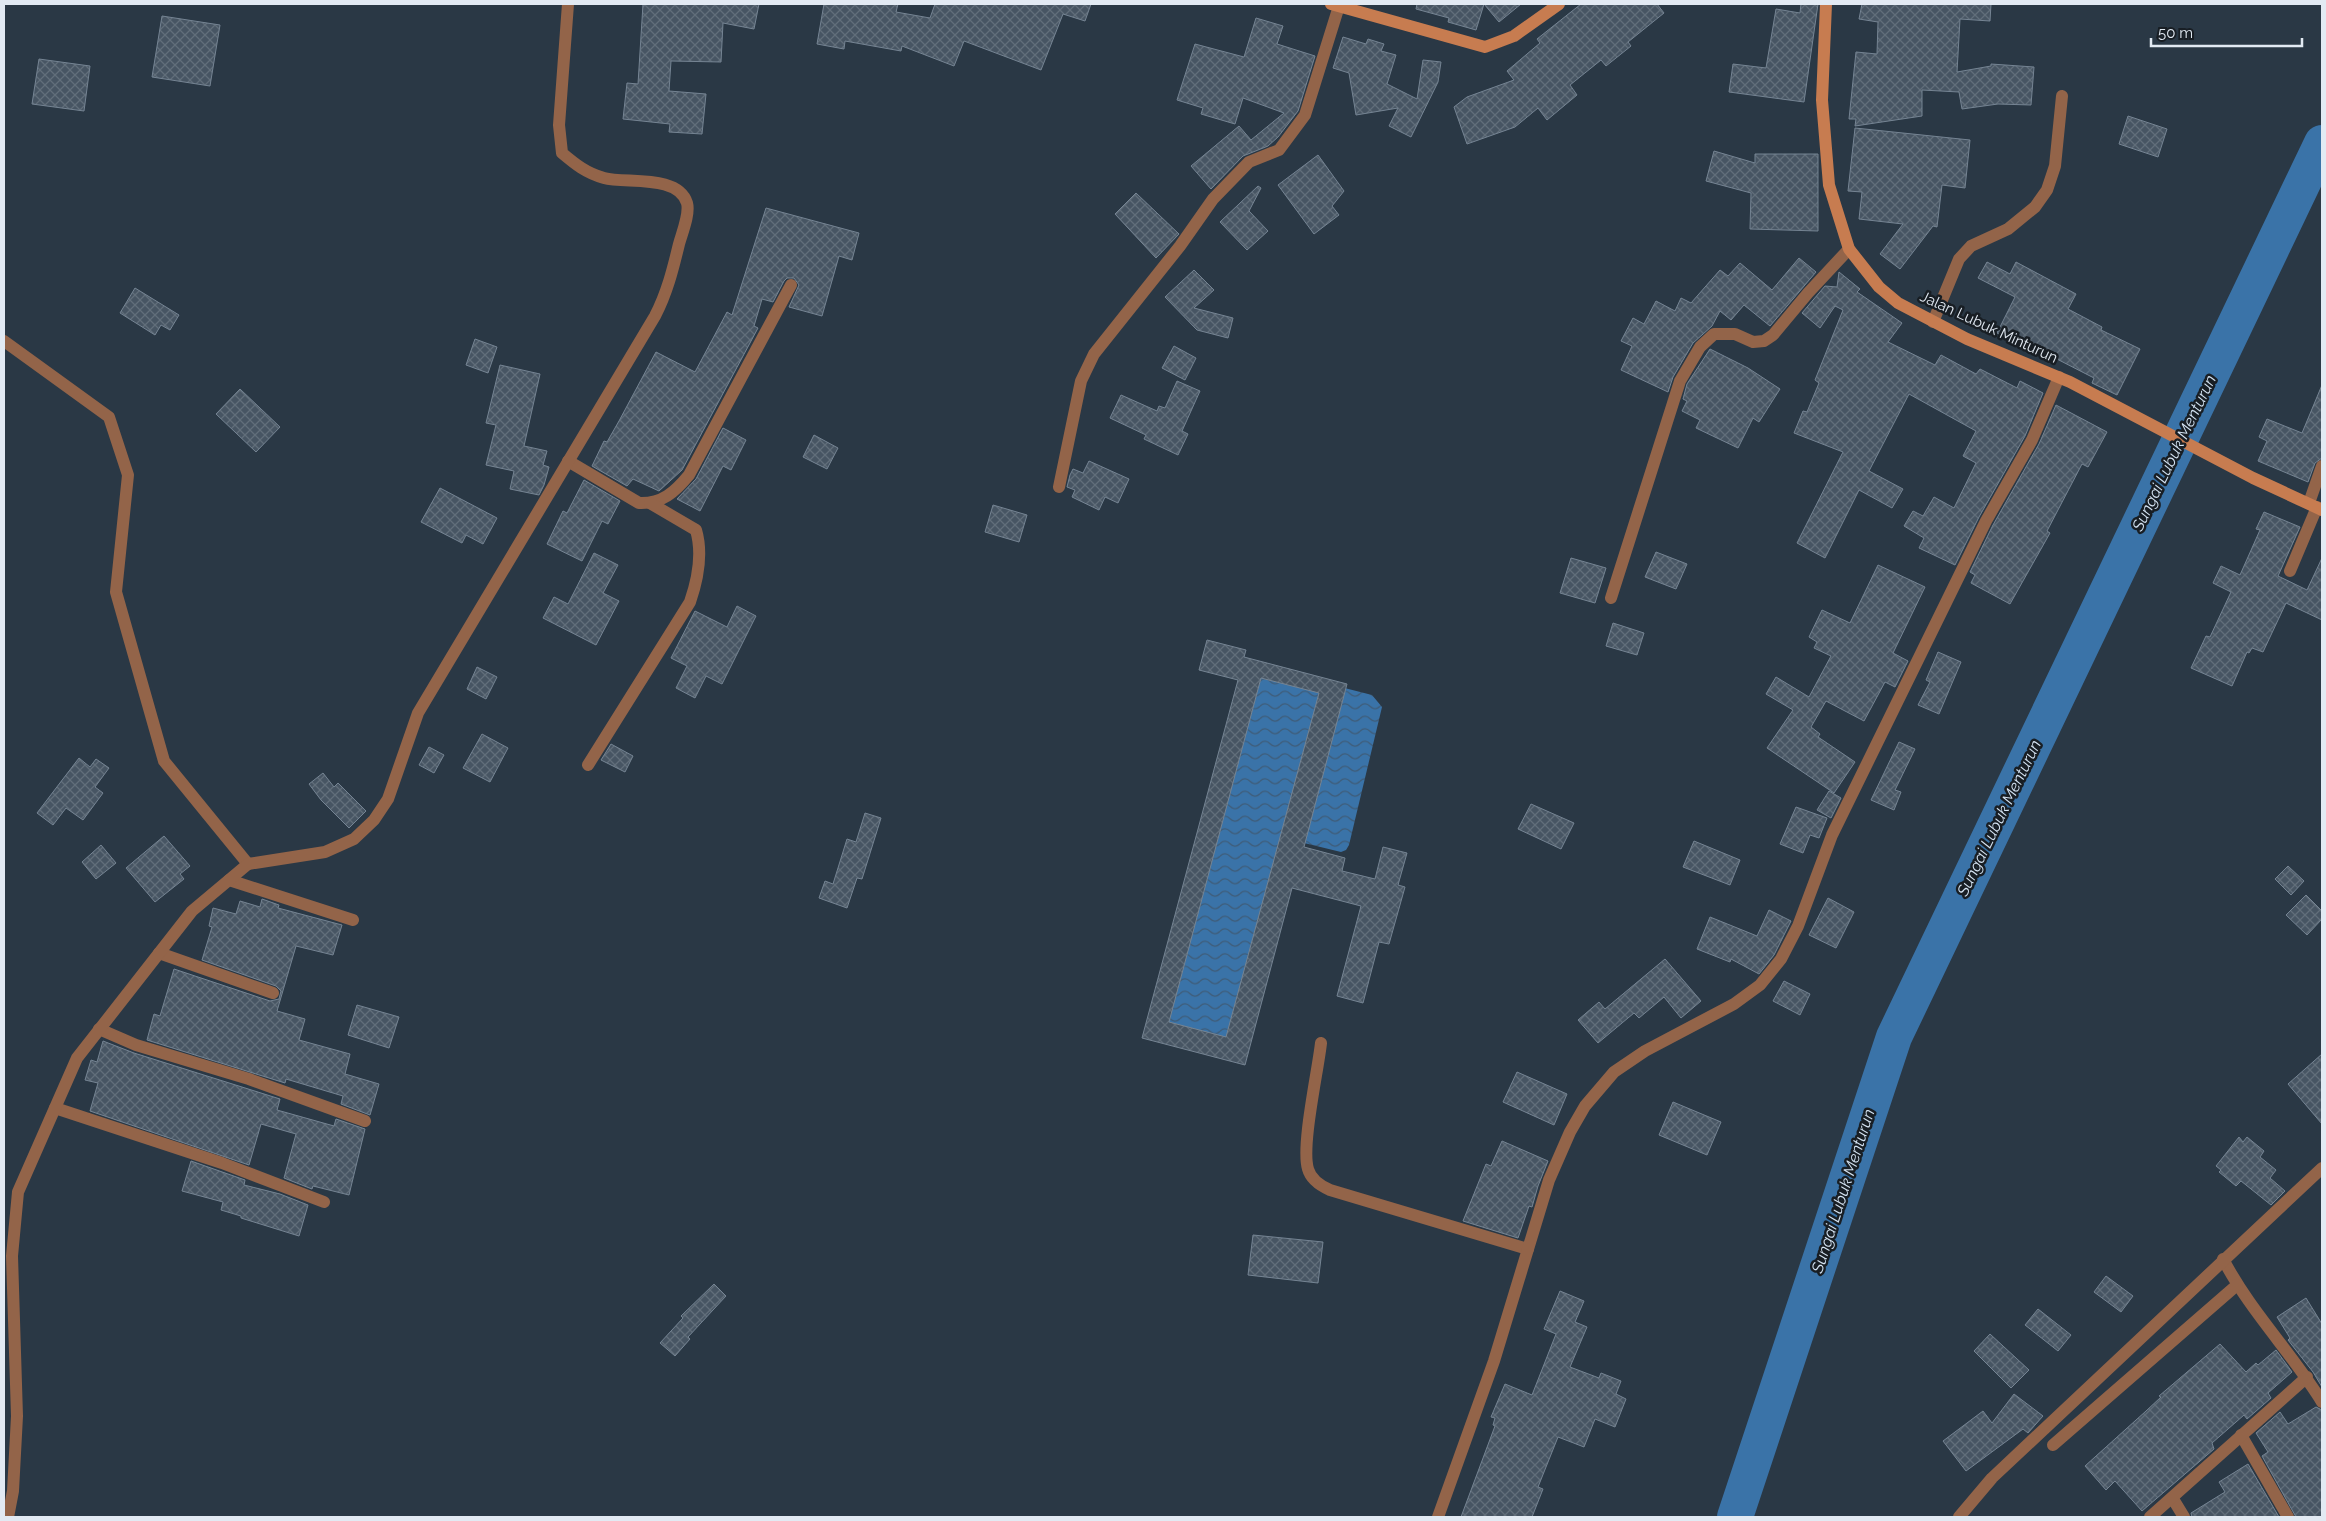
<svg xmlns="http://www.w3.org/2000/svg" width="2326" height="1521" font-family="Raleway,sans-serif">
	<defs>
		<pattern id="water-waves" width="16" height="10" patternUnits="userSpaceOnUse" patternTransform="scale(1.25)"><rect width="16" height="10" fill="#3a73a8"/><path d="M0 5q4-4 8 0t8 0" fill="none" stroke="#3f5c78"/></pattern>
		<pattern id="building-cross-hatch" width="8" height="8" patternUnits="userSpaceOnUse" patternTransform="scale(1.25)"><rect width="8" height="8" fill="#475563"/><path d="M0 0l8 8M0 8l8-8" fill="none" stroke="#616e7a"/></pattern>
	</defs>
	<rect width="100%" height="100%" fill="#2a3845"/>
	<!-- water -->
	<polygon fill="url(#water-waves)" points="1270,669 1372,695 1382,707 1349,845 1346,850 1341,852 1300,842 1228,1043 1165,1025 1254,681"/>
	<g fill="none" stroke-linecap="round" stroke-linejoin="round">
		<!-- river -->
		<polyline stroke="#3a73a8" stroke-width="36" points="1735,1517 1894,1037 2322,143"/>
	</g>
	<!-- building -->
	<g fill="url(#building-cross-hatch)" stroke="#758493" fill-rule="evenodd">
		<polygon points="643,4 759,4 754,29 723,23 721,62 671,61 669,91 706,94 702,134 669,132 670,124 623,119 627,83 638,84"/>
		<polygon points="824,4 898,4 896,12 930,18 935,4 1091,4 1085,21 1063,14 1041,70 964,41 954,66 902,46 901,51 845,41 844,49 817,44"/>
		<polygon points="1417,4 1521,4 1499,22 1484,4 1476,30 1448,22 1449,18 1416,9"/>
		<polygon points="1581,4 1657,4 1664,13 1628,42 1631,46 1606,66 1601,60 1570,85 1577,95 1547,120 1538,108 1515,127 1467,144 1454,107 1467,97 1514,80 1507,71 1540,43 1537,39"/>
		<polygon points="1801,4 1818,4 1804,102 1729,92 1733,64 1766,68 1776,9 1800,13"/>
		<polygon points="1862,4 1991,4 1990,21 1960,19 1957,72 1991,66 1991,64 2034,67 2031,105 1998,104 1962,109 1959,92 1922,90 1922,116 1855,126 1856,119 1849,119 1856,52 1877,54 1878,22 1859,19"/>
		<polygon points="162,16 220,25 210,86 152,77"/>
		<polygon points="1256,18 1283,26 1277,44 1315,56 1298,111 1278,137 1268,146 1243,156 1211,189 1191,166 1239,126 1251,140 1284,113 1243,98 1235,124 1201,114 1203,108 1177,100 1195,44 1244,57"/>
		<polygon points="1343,37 1366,44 1368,39 1384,44 1381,51 1396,55 1387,84 1417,99 1423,60 1441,62 1438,82 1411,137 1389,126 1398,108 1356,115 1349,73 1333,68"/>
		<polygon points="39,59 90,66 84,111 32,104"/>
		<polygon points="2128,116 2167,129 2158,157 2119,144"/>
		<polygon points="1855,128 1970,140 1965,188 1942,185 1937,227 1933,226 1900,269 1880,254 1903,224 1859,219 1862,192 1848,191"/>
		<polygon points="1714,151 1755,163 1755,154 1818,154 1818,231 1750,229 1751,193 1706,181"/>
		<polygon points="1318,155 1344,191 1332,206 1339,215 1314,234 1278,185"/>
		<polygon points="1258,186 1261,188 1249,211 1268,231 1247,250 1220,222"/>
		<polygon points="1136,193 1179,234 1156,258 1115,214"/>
		<polygon points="766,208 859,233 852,260 839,256 822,316 789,307 799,285 794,278 787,278 784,281 773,302 762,299 754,326 758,328 682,470 659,491 633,479 627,486 592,466 604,441 607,442 619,421 656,352 695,372 727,312 732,315"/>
		<polygon points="1799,258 1816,272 1770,326 1744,305 1731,320 1720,311 1712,326 1693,343 1673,377 1668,392 1621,370 1632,346 1621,341 1633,318 1644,324 1656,301 1675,311 1681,298 1691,303 1720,270 1728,276 1740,263 1772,290"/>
		<polygon points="1987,262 2010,274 2016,262 2076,294 2068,309 2102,327 2101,330 2140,349 2117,395 2092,383 2094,378 2053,357 2051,359 1997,333 2015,297 1978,278"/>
		<polygon points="1194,270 1214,290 1194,308 1233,318 1228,338 1197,330 1165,297"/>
		<polygon points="1839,272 1860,289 1857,292 1902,323 1888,342 1935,365 1941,355 1976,374 1980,369 2017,388 2020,381 2043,393 2025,436 1979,517 1955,565 1919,548 1924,538 1904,526 1913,511 1923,516 1934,497 1954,508 1976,463 1963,456 1976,431 1909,394 1869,471 1903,489 1892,508 1859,490 1825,558 1797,543 1843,452 1794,433 1803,411 1807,412 1819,383 1815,380 1843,310 1835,306 1820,328 1802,313 1825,286 1837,287"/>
		<polygon points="135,288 179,315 170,330 161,325 155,335 120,313"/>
		<polygon points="475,339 497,347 488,373 466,365"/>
		<polygon points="1174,346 1196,358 1185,380 1162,368"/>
		<polygon points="1710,349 1748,368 1780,389 1759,422 1753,418 1738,448 1696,428 1700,420 1682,411 1687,401 1683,399 1687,384"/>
		<polygon points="500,365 540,374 524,446 547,451 543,465 549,467 544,485 539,495 510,489 514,471 486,465 496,425 486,423"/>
		<polygon points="1177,381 1200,391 1182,431 1188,434 1178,455 1144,439 1146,435 1110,418 1121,395 1157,411 1159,406 1165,408"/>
		<polygon points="2322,385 2322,458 2315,463 2308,482 2258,461 2267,441 2259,437 2267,419 2302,433"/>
		<polygon points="240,389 280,427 256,452 216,414"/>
		<polygon points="2056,405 2107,432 2088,467 2082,464 2047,531 2050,533 2010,604 1971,583 1975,575 1970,572 1993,525 2039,444"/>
		<polygon points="723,428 746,440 731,470 723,466 700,511 677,499 696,479"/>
		<polygon points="814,435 838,448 827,469 803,457"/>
		<polygon points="1089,461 1129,479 1118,503 1105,497 1099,510 1072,497 1075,490 1067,487 1070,475 1073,469 1083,473"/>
		<polygon points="584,480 620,501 608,524 602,521 582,561 547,544 563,511 567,513"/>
		<polygon points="440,488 497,518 483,544 466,535 462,543 421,522"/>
		<polygon points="993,505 1027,515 1019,542 985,532"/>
		<polygon points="2264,512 2300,527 2278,576 2307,590 2322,558 2322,620 2286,603 2263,652 2252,648 2249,653 2247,652 2232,686 2191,668 2206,636 2210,637 2231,592 2213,583 2221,566 2240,575 2260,530 2256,529"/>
		<polygon points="1656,552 1687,564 1676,589 1645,577"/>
		<polygon points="594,553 618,565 603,593 619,601 596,645 543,618 554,597 568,604"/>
		<polygon points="1571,558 1606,568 1595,603 1560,593"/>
		<polygon points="1878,565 1925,587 1893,653 1908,661 1895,687 1885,682 1864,721 1826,701 1811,727 1820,734 1818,737 1855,762 1834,793 1767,748 1793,710 1766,694 1776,677 1809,697 1831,656 1814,648 1817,642 1809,637 1822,610 1850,623"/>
		<polygon points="737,606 756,616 722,684 706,676 695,698 676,688 687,666 671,658 695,611 727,627"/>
		<polygon points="1613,623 1644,633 1637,655 1606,646"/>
		<path d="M1207,640L1246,650L1244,657L1347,684L1304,847L1345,858L1342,871L1375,879L1383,847L1407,853L1398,885L1405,887L1389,944L1379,942L1363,1003L1337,996L1361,906L1292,888L1245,1065L1142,1038L1238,680L1199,670ZM1261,678L1319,693L1226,1037L1169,1022Z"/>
		<polygon points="1938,652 1961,662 1939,714 1918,705 1930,682 1926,680"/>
		<polygon points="477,667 497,677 486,699 467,689"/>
		<polygon points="482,734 508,748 490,782 463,768"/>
		<polygon points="1899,742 1915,749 1895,790 1901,792 1894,810 1871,800"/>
		<polygon points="611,744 633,756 625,772 601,760"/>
		<polygon points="429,747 444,755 434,773 419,765"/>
		<polygon points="79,758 90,767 96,759 109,768 95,787 103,793 83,820 66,808 53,825 37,813"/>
		<polygon points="323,773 334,787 338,783 366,811 349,828 321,800 309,784"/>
		<polygon points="1829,791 1841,798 1831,818 1817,810"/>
		<polygon points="1531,804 1574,823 1561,849 1518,829"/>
		<polygon points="1796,807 1827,818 1819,838 1810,835 1803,853 1780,844"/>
		<polygon points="865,813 881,818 862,879 857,878 847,908 819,898 825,881 833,884 847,839 856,842"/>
		<polygon points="164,836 190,866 180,874 184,879 155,902 126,868"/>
		<polygon points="1694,841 1740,860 1730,885 1683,867"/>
		<polygon points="101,845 116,863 96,879 82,862"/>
		<polygon points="2288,866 2304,881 2291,895 2275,879"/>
		<polygon points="2306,895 2322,911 2322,919 2307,935 2286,915"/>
		<polygon points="1828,898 1854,912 1836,948 1809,935"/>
		<polygon points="262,899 279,905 278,908 342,925 333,955 296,946 277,1011 305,1019 299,1040 350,1054 345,1074 379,1084 370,1115 341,1104 343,1096 286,1079 285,1083 147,1040 154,1014 160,1016 174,969 270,1001 279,999 281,991 276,986 202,960 212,927 209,926 213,908 236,914 240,901 260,907"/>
		<polygon points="1769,910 1791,921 1774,955 1759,974 1731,959 1730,962 1697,949 1710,917 1757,936"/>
		<polygon points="1665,959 1701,1001 1681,1018 1664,997 1639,1018 1634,1013 1598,1043 1578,1020 1599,1002 1605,1009"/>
		<polygon points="1784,981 1810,994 1800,1015 1773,1001"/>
		<polygon points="357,1005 399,1017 389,1048 348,1035"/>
		<polygon points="103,1041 134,1053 280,1099 277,1110 334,1126 336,1119 365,1129 349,1195 313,1186 312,1189 284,1178 296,1134 261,1124 249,1165 90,1111 98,1083 85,1080 91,1060 97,1062"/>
		<polygon points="2322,1054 2322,1124 2288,1084"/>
		<polygon points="1517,1072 1567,1094 1554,1125 1503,1102"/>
		<polygon points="1673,1102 1721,1122 1707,1155 1659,1135"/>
		<polygon points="2239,1137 2243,1142 2247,1137 2264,1151 2260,1157 2276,1170 2270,1178 2285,1191 2271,1205 2241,1181 2236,1186 2219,1172 2221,1170 2216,1166"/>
		<polygon points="1502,1141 1548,1161 1538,1186 1532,1207 1529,1206 1518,1238 1463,1221 1486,1164 1491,1166"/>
		<polygon points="191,1161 245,1180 244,1185 280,1194 308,1205 299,1236 241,1218 241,1216 221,1210 223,1202 182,1191"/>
		<polygon points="1253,1235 1323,1242 1318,1283 1248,1275"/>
		<polygon points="2106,1276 2133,1296 2121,1312 2094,1292"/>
		<polygon points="714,1284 726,1296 688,1337 690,1339 675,1356 660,1343 683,1318 681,1316"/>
		<polygon points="1560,1291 1584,1301 1575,1322 1587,1327 1570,1367 1599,1378 1601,1373 1621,1381 1616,1394 1626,1399 1615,1427 1595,1419 1584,1447 1558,1437 1538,1487 1543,1489 1532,1517 1461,1517 1495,1426 1493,1425 1495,1418 1491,1417 1505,1384 1532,1395 1556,1334 1544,1329"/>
		<polygon points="2306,1298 2322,1324 2322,1387 2313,1372 2288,1340 2290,1338 2277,1317"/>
		<polygon points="2038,1309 2071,1335 2058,1351 2025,1325"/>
		<polygon points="1990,1334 2029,1370 2011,1388 1974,1351"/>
		<polygon points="2220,1344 2246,1372 2256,1363 2258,1365 2276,1350 2292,1372 2268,1393 2271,1398 2247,1419 2244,1415 2212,1443 2214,1449 2142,1511 2115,1481 2106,1490 2085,1466 2146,1411 2161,1397 2159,1396"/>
		<polygon points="2014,1394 2043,1416 2028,1433 2023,1429 1966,1471 1943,1441 1983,1411 1992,1423"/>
		<polygon points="2316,1407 2322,1410 2322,1517 2296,1517 2262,1456 2268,1452 2256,1433 2280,1412 2288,1424"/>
		<polygon points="2248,1464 2279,1517 2192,1517 2191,1513 2225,1492 2219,1482"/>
	</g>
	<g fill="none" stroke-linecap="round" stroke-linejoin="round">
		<!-- street -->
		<g stroke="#936449" stroke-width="12">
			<polyline points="1933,322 1959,259 1971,246 2008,229 2035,207 2047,190 2055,166 2062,96"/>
			<polyline points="4,341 109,417 128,475 116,592 164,761 248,864"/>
			<path d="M568,461L639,503C662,504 675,492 689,475L791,285"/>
			<polyline points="1059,487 1081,381 1094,354 1180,246 1213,199 1249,162 1279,150 1305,115 1339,6"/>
			<polyline points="2309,503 2322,466"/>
			<polyline points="2290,571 2317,507"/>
			<polyline points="1611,598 1680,381 1700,347 1714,334 1735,334 1753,342 1764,341 1773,335 1808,293 1849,249"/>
			<path d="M588,765L690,602C698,579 703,554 696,530L650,503"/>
			<polyline points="229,880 353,920"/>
			<polyline points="159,953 273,993"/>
			<polyline points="99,1029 136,1045 249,1079 365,1121"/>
			<path d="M1321,1043C1318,1071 1301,1146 1308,1169C1311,1180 1321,1186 1330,1190L1528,1249"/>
			<polyline points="55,1108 222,1163 324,1202"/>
			<path d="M2223,1259C2250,1311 2292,1353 2322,1402"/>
			<polyline points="2241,1435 2288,1517"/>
			<polyline points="2053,1445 2237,1285"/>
			<polyline points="2173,1499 2184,1517"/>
			<path d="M8,1517L13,1491L17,1416L12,1256L18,1192L77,1058L192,911L248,864L325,852L354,839L374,820L388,799L418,713L655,316C667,293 673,269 679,244C682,233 690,214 687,203C678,174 626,184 604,178C586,173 575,164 562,153L559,125L568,4"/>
			<polyline points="1438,1517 1494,1361 1549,1180 1570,1132 1585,1106 1614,1072 1645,1051 1734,1004 1760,985 1781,959 1798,926 1832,835 1986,521 2032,440 2059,377"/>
			<polyline points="1959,1517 1992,1478 2322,1168"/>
			<polyline points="2150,1517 2307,1377"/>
		</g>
		<!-- secondary -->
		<g stroke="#c77c50" stroke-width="12">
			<polyline points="1331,4 1485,47 1514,36 1559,4"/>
			<polyline points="1826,4 1822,100 1829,185 1849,249 1879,287 1898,303 1967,339 2070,382 2253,478 2322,510"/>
		</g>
	</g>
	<g text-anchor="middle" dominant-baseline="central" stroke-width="5" stroke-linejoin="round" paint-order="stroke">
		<!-- street labels -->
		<g font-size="15" fill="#e2eaf3" stroke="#181e24">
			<text transform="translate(1989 327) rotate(25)">Jalan Lubuk Minturun</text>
		</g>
		<!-- water labels -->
		<g font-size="16" font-style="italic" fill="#d6e5f4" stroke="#181e24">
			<text transform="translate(2174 453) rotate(-64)">Sungai Lubuk Menturun</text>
			<text transform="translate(1999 818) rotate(-64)">Sungai Lubuk Menturun</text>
			<text transform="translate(1843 1191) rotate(-72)">Sungai Lubuk Menturun</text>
		</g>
	</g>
	<!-- border -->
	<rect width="2326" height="1521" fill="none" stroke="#e2eaf3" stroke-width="10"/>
	<!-- scale -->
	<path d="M2151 38v8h151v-8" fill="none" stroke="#e2eaf3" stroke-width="2.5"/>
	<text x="2158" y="38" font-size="15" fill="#e2eaf3" stroke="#181e24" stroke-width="4" paint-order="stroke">50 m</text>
</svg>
